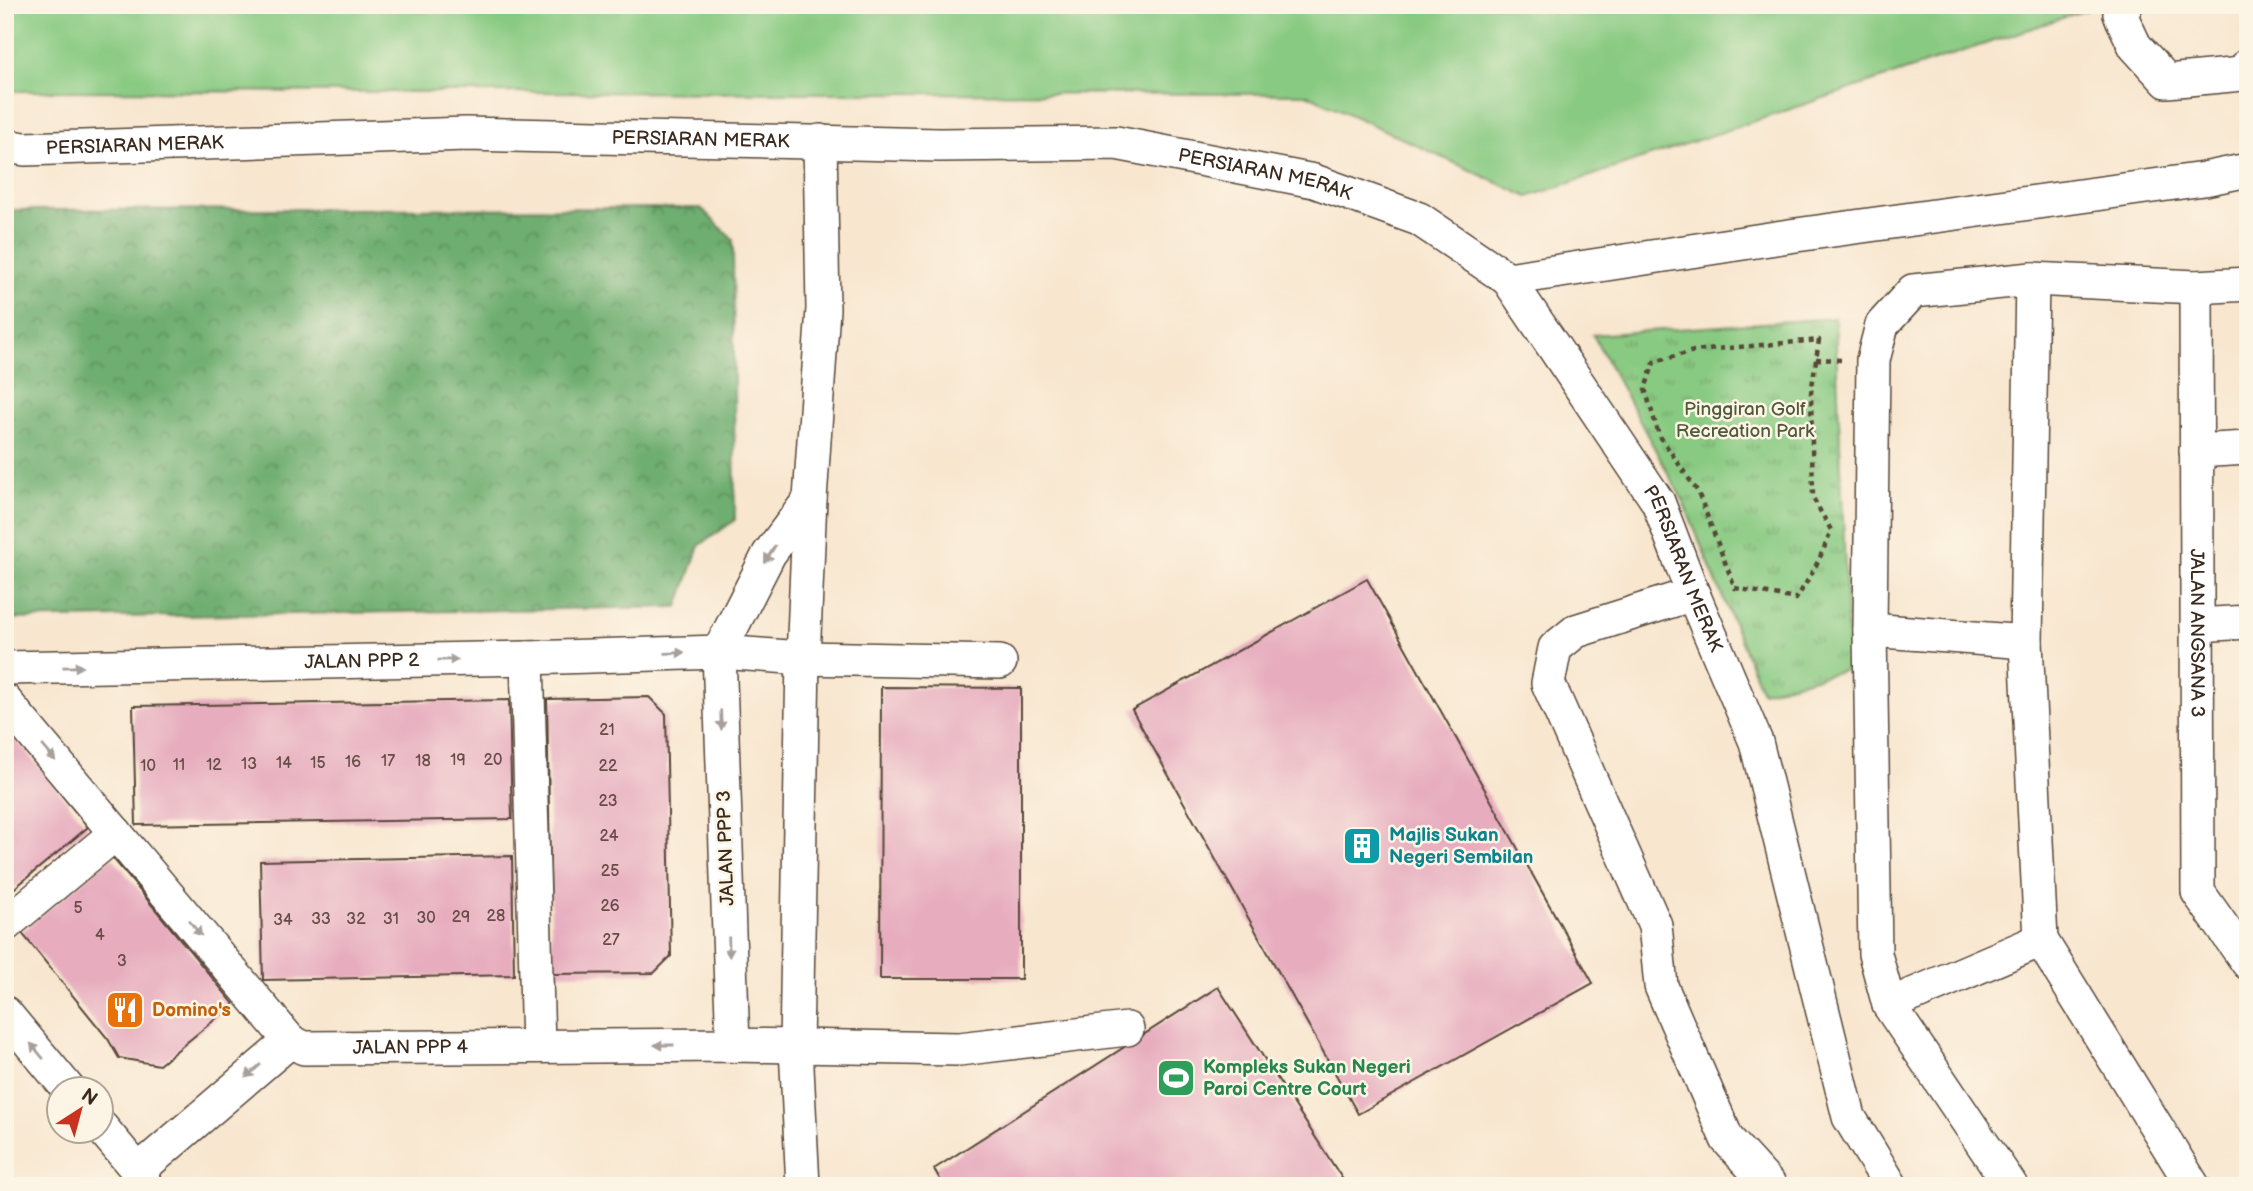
<svg xmlns="http://www.w3.org/2000/svg" width="2253" height="1191" font-family="'Balsamiq Sans',sans-serif">
	<defs>
		<pattern id="forest-crowns" width="20" height="18" patternUnits="userSpaceOnUse" patternTransform="scale(1.75)"><rect width="20" height="18" fill="#6eae70"/><path d="M2 6a3 3 0 1 1 6 0M12 15a3 3 0 1 1 6 0" fill="none" stroke="#5c8e5b"/></pattern>
		<pattern id="park-tufts" width="24" height="20" patternUnits="userSpaceOnUse" patternTransform="scale(1.75)"><rect width="24" height="20" fill="#89ca82"/><path d="M3 7l-1-3M5 7V3M7 7l1-3M15 17l-1-3M17 17v-4M19 17l1-3" fill="none" stroke="#71a46a"/></pattern>
	</defs>
	<rect width="100%" height="100%" fill="#fcf5e5"/>
	<filter id="ink" filterUnits="userSpaceOnUse"><feTurbulence type="fractalNoise" baseFrequency=".0143" numOctaves="2"/><feDisplacementMap in="SourceGraphic" scale="14" xChannelSelector="R" yChannelSelector="G"/><feConvolveMatrix kernelMatrix="1 2 1 2 8 2 1 2 1" color-interpolation-filters="sRGB"/></filter>
	<filter id="wash" filterUnits="userSpaceOnUse"><feTurbulence type="fractalNoise" baseFrequency=".00686" numOctaves="4" result="noise"/><feDisplacementMap in="SourceGraphic" scale="28" xChannelSelector="R" yChannelSelector="G"/><feGaussianBlur stdDeviation="1.57" result="paint"/><feColorMatrix in="noise" values="0 0 0 0 0 0 0 0 0 0 0 0 0 0 0 0 0 1.4 0 .05"/><feComposite in="paint" operator="in"/></filter>
	<g filter="url(#wash)">
		<rect width="100%" height="100%" fill="#f8e6cf"/>
		<!-- green -->
		<polygon fill="#89ca82" stroke="#627a50" stroke-width="2" points="5,5 2101,5 1528,197 1306,94 5,91"/>
		<!-- forest -->
		<polygon fill="url(#forest-crowns)" stroke="#546c47" stroke-width="2" points="701,208 733,240 735,520 699,546 678,607 5,619 5,210"/>
		<!-- park -->
		<polygon fill="url(#park-tufts)" stroke="#627a50" stroke-width="2" points="1835,318 1849,669 1762,692 1682,499 1593,335"/>
		<g id="blocks">
			<!-- building -->
			<g fill="#e7adbf">
				<polygon points="1367,579 1593,983 1358,1114 1132,710"/>
				<polygon points="881,687 1021,688 1021,979 880,979"/>
				<polygon points="649,697 666,714 671,956 654,973 552,974 547,699"/>
				<polygon points="509,700 512,819 136,825 133,706"/>
				<polygon points="5,726 88,827 5,896"/>
				<polygon points="512,856 514,975 263,980 260,861"/>
				<polygon points="112,857 234,1004 159,1065 119,1058 108,1039 21,932"/>
				<polygon points="1218,987 1347,1186 944,1186 934,1169"/>
			</g>
		</g>
	</g>
	<g filter="url(#ink)">
		<use href="#blocks" fill-opacity="0" stroke="#574639" stroke-width="2"/>
		<g fill="none" stroke-linecap="round" stroke-linejoin="round">
			<defs>
				<g id="minor">
					<polyline points="2126,5 2120,14 2135,46 2167,81 2242,74 2248,65"/>
					<path id="s1" d="M5,146L25,149L466,134L940,145L1116,143L1314,181L1419,219L1508,279L1658,502L1693,594L1756,742L1849,1117L1891,1186"/>
					<polyline points="1508,279 1789,236 2204,179 2248,170"/>
					<polyline points="2032,279 2026,642 2041,940 2193,1186"/>
					<path id="s2" d="M2196,287L2198,892L2248,963"/>
					<polyline points="2196,451 2248,448"/>
					<polyline points="1693,594 1576,631 1555,648 1548,683 1655,925 1661,986 1727,1139 1770,1186"/>
					<polyline points="2197,625 2248,622"/>
					<polyline points="1870,630 2026,642"/>
					<polyline points="527,658 538,1046"/>
					<path id="s3" d="M5,668L527,658L719,652L803,658L1000,662"/>
					<polyline points="5,701 290,1041"/>
					<polyline points="5,925 116,833"/>
					<polyline points="1889,1005 2041,940"/>
					<polyline points="5,1013 69,1090"/>
					<polyline points="733,1045 719,652 769,554 810,499"/>
					<polyline points="102,1128 138,1171 146,1186"/>
					<path id="s4" d="M138,1171L290,1041L304,1048L733,1045L959,1049L1127,1029"/>
					<polyline points="803,1186 796,1048 803,658 810,499 823,309 820,141"/>
					<polyline points="2011,1186 1889,1005 1875,954 1870,630 1873,360 1882,325 1913,291 2032,279 2196,287 2248,284"/>
				</g>
			</defs>
			<!-- minor casing -->
			<use href="#minor" stroke="#574639" stroke-width="36"/>
			<!-- path -->
			<g stroke="#574639" stroke-width="4.5" stroke-dasharray="5 5" stroke-linecap="butt">
				<path d="M1819,340L1811,393L1813,498L1831,530C1822,556 1811,576 1796,599L1735,588L1698,492L1659,435L1645,389L1654,362L1694,351Z"/>
				<polyline points="1816,359 1841,360"/>
			</g>
			<!-- minor -->
			<use href="#minor" stroke="#fff" stroke-width="33"/>
		</g>
		<!-- one-way arrows -->
		<defs><path id="oneway-solid" d="M-6-.8H1V-3.2L6.5 0L1 3.2V.8H-6Z" transform="scale(1.75)"/></defs>
		<g fill="#a79f9a">
			<use href="#oneway-solid" transform="translate(770 554) rotate(122)"/>
			<use href="#oneway-solid" transform="translate(675 653) rotate(-2)"/>
			<use href="#oneway-solid" transform="translate(448 660) rotate(-1)"/>
			<use href="#oneway-solid" transform="translate(73 667) rotate(-1)"/>
			<use href="#oneway-solid" transform="translate(721 720) rotate(88)"/>
			<use href="#oneway-solid" transform="translate(49 753) rotate(50)"/>
			<use href="#oneway-solid" transform="translate(195 928) rotate(50)"/>
			<use href="#oneway-solid" transform="translate(729 947) rotate(88)"/>
			<use href="#oneway-solid" transform="translate(664 1045) rotate(180)"/>
			<use href="#oneway-solid" transform="translate(37 1051) rotate(-130)"/>
			<use href="#oneway-solid" transform="translate(253 1071) rotate(139)"/>
		</g>
	</g>
	<!-- icons -->
	<defs>
		<symbol id="building-square" viewBox="-11 -11 22 22"><rect x="-9" y="-9" width="18" height="18" rx="4" fill="#0f9aa8" stroke="#fcf5e5"/><path d="M-4-6H4V6H1V3H-1V6H-4ZM-2.5-4.3h1.7v1.8h-1.7ZM.8-4.3h1.7v1.8H.8ZM-2.5-1h1.7V.8h-1.7ZM.8-1h1.7V.8H.8Z" fill="#fff"/></symbol>
		<symbol id="restaurant-square" viewBox="-11 -11 22 22"><rect x="-9" y="-9" width="18" height="18" rx="4" fill="#e8710a" stroke="#fcf5e5"/><path d="M-5-6h1v4h1v-4h1v4h1v-4h1v5L-1.5 .5V6h-2V.5L-5-1ZM5-6V6H3V1.5H1.5Q1.5-4 5-6Z" fill="#fff"/></symbol>
		<symbol id="stadium-square" viewBox="-11 -11 22 22"><rect x="-9" y="-9" width="18" height="18" rx="4" fill="#2e9e5b" stroke="#fcf5e5"/><path d="M0-5a6.5 5 0 1 0 0 10a6.5 5 0 1 0 0-10ZM-3.5-1.8h7v3.6h-7Z" fill="#fff"/></symbol>
	</defs>
	<g fill-rule="evenodd">
		<use href="#building-square" x="1340" y="824" width="44" height="44"/>
		<use href="#restaurant-square" x="103" y="988" width="44" height="44"/>
		<use href="#stadium-square" x="1154" y="1056" width="44" height="44"/>
	</g>
	<g text-anchor="middle" dominant-baseline="central" stroke-width="5" stroke-linejoin="round" paint-order="stroke">
		<!-- number labels -->
		<g font-size="16" fill="#664b46">
			<text x="607" y="730">21</text>
			<text x="458" y="760">19</text>
			<text x="493" y="760">20</text>
			<text x="388" y="761">17</text>
			<text x="423" y="761">18</text>
			<text x="353" y="762">16</text>
			<text x="284" y="763">14</text>
			<text x="318" y="763">15</text>
			<text x="249" y="764">13</text>
			<text x="179" y="765">11</text>
			<text x="214" y="765">12</text>
			<text x="148" y="766">10</text>
			<text x="608" y="766">22</text>
			<text x="608" y="801">23</text>
			<text x="609" y="836">24</text>
			<text x="610" y="871">25</text>
			<text x="610" y="906">26</text>
			<text x="78" y="908">5</text>
			<text x="496" y="916">28</text>
			<text x="461" y="917">29</text>
			<text x="426" y="918">30</text>
			<text x="321" y="919">33</text>
			<text x="356" y="919">32</text>
			<text x="391" y="919">31</text>
			<text x="283" y="920">34</text>
			<text x="100" y="935">4</text>
			<text x="611" y="940">27</text>
			<text x="122" y="961">3</text>
		</g>
		<!-- street labels -->
		<g font-size="19" fill="#3b2a1e" stroke="#fcf5e5">
			<text stroke="none"><textPath href="#s1" startOffset="696">PERSIARAN MERAK</textPath></text>
			<text stroke="none"><textPath href="#s1" startOffset="130">PERSIARAN MERAK</textPath></text>
			<text stroke="none"><textPath href="#s1" startOffset="1264">PERSIARAN MERAK</textPath></text>
			<text stroke="none"><textPath href="#s1" startOffset="1872">PERSIARAN MERAK</textPath></text>
			<text stroke="none"><textPath href="#s2" startOffset="346">JALAN ANGSANA 3</textPath></text>
			<text stroke="none"><textPath href="#s3" startOffset="357">JALAN PPP 2</textPath></text>
			<text transform="translate(726 848) rotate(-92)">JALAN PPP 3</text>
			<text stroke="none"><textPath href="#s4" startOffset="322">JALAN PPP 4</textPath></text>
		</g>
		<!-- park labels -->
		<g font-size="19" fill="#525a3c" stroke="#fcf5e5">
			<text x="1745" y="409">Pinggiran Golf<tspan x="1745" dy="22">Recreation Park</tspan></text>
		</g>
		<!-- culture labels -->
		<g font-size="19" font-weight="bold" fill="#0d838f" stroke="#fcf5e5" text-anchor="start">
			<text x="1389" y="835">Majlis Sukan<tspan x="1389" dy="22">Negeri Sembilan</tspan></text>
		</g>
		<!-- food labels -->
		<g font-size="19" font-weight="bold" fill="#c56008" stroke="#fcf5e5" text-anchor="start">
			<text x="152" y="1010">Domino's</text>
		</g>
		<!-- leisure labels -->
		<g font-size="19" font-weight="bold" fill="#27864d" stroke="#fcf5e5" text-anchor="start">
			<text x="1203" y="1067">Kompleks Sukan Negeri<tspan x="1203" dy="22">Paroi Centre Court</tspan></text>
		</g>
	</g>
	<!-- margin -->
	<rect width="2253" height="1191" fill="none" stroke="#fcf5e5" stroke-width="28"/>
	<!-- north arrow -->
	<g transform="translate(80 1110) rotate(36)"><circle r="33" fill="#fcf5e5" stroke="#afa495" stroke-width="2"/>
	<path d="M0-5L12 26L0 18L-12 26Z" fill="#c8321e"/>
	<text y="-10" font-size="19" font-weight="bold" text-anchor="middle" fill="#3b2a1e">N</text>
	</g>
</svg>
